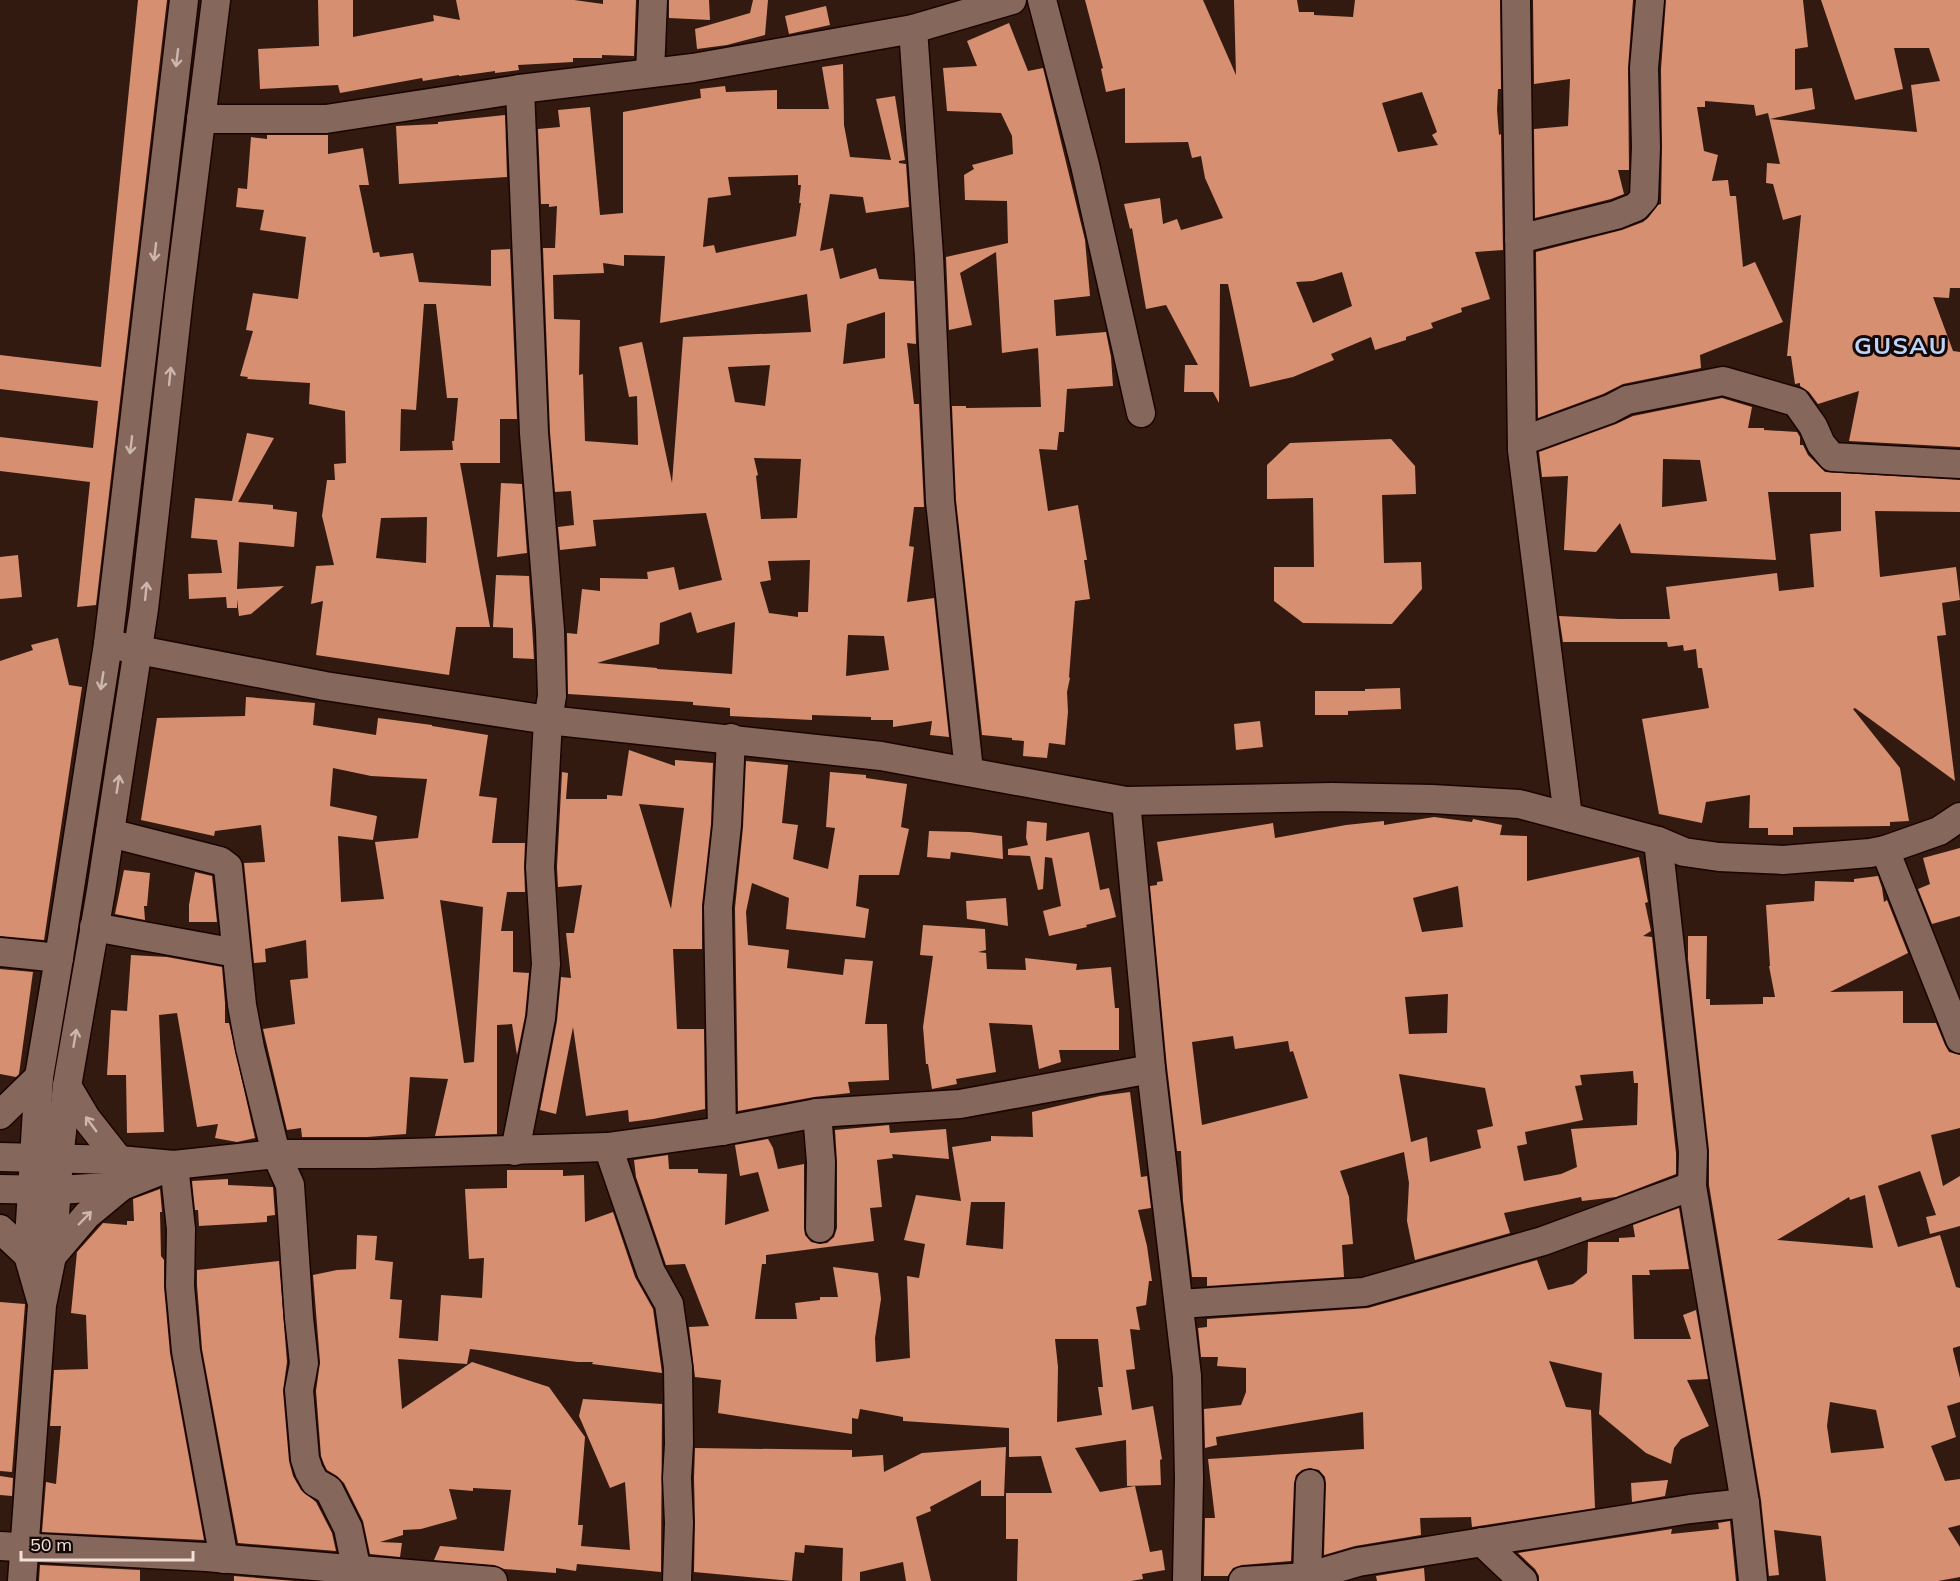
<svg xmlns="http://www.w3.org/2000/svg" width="1960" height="1581" font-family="Mulish,sans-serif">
	<rect width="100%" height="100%" fill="#331a10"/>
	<!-- building -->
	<g fill="#d78f71" fill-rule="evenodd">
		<polygon points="138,0 167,0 96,605 77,607 90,482 0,471 0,437 93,448 98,401 0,389 0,355 101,367"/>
		<polygon points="318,0 353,0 353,37 434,21 433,15 460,20 456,0 574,0 603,4 603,0 636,0 634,56 602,55 602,58 573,58 573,62 518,65 519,70 495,73 495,71 459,76 459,75 423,81 422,78 340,93 338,85 260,89 258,49 319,46"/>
		<polygon points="669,0 709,0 710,20 669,18"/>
		<polygon points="753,0 768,0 765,35 727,45 697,49 695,29 750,13"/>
		<path d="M1085,0H1203L1236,75L1234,0H1297L1299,12H1314V15L1353,17L1355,0H1500L1501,89H1498L1497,110L1499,135L1501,134L1503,250L1475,252L1490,299L1461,308L1462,312L1431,323L1433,328L1406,337V340L1375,350L1371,337L1331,354L1334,360L1293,377L1250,387L1228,284H1220L1219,403L1213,392H1184L1185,365H1198L1166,305L1146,309L1132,228L1130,229L1124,204L1160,198L1163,224L1177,219L1181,230L1223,218L1205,178L1201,156L1192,158L1188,142L1125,143V88L1106,92L1101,69L1103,68ZM1422,92L1437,132L1432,135L1438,145L1398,152L1382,103ZM1342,272L1352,306L1313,323L1296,282L1313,281Z"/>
		<polygon points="1533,0 1633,0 1628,68 1629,170 1618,170 1624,194 1611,199 1535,218 1534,129 1568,126 1570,79 1534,84"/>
		<polygon points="1666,0 1803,0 1808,47 1795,49 1795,90 1812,88 1815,109 1770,119 1917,132 1911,85 1940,81 1929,48 1894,48 1903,89 1855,100 1821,0 1960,0 1960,288 1950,288 1949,298 1933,297 1953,351 1960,352 1960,447 1849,441 1859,391 1818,404 1809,392 1800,386 1800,383 1795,384 1791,356 1787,356 1801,215 1783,220 1773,184 1766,183 1767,163 1780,164 1768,113 1756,116 1754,105 1705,101 1705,107 1697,107 1704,151 1718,155 1712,181 1728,180 1730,196 1736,196 1743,267 1755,262 1783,322 1700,355 1701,368 1623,384 1603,394 1538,418 1536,252 1622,230 1643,222 1648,218 1658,205 1661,204 1662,147 1661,69"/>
		<polygon points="826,6 830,25 789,34 785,16"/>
		<polygon points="1009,23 1028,71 1043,68 1085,240 1090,296 1054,300 1056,336 1106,332 1111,357 1113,386 1067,389 1064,432 1059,432 1057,450 1039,449 1048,511 1078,505 1087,560 1084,560 1090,599 1075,601 1069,677 1070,678 1067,692 1068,712 1065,745 1049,743 1047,758 1023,756 1024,741 1012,740 1012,738 982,735 956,500 952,406 966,406 966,408 1041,407 1038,348 1002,353 996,252 960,273 972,325 949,330 946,257 1008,243 1007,201 965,200 964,175 974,169 972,165 1013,154 1012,136 1001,113 947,111 943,68 977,66 967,41"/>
		<path d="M843,64L844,125L850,157L891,160L876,99L895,96L905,160L899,161V163L906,164L909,207L866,213L863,197L830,194L820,251L833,248L840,279L876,268L879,279L914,281L916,344L907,343L914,404H919L924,507H914L909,546L914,547L907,602L934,598L949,737L930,735L932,721L893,727V720H871V717L812,715V720L730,716V708L693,705V702L568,694L567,633L577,634L582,589L600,591V578L648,579L647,572L674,567L679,590L722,580L706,513L593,520L596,546L560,550L558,527L574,525L571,491L555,492L550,432L543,248H555L557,206L549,207V204H541L538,129L560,127L558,110L590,107L600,215L623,213V112L701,98L700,89L725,86L726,92L777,90V109H829L822,67ZM798,175V185H801L799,203H801L796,236L716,253L714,245L703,247L708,198L731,195L728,177ZM624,255L665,256L660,323L807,294L811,332L683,337L672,483L642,342L619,347L629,397L637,396L638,445L585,441L583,374L579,375L580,320L554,319L553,275L604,273L603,263L624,266ZM885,312V358L843,364L847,324ZM770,365L765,406L735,402L728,367ZM754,458L801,459L797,518L761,519L756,476L758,475ZM810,560L808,612H798V617L769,613L760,582L771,580L768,561ZM691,612L697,633L735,622L732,674L657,669V668L597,663L659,644L660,623ZM848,635L884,636L889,670L846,676Z"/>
		<polygon points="505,115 507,177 399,184 396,126 438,124 438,122"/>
		<path d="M267,135H328V154L363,148L369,185H359L373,253L379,252L380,257L413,253L419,282L491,286V250L510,249L517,419H500V463H460L490,627H456L449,675L316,655L323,601L311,604L316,566L334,565L322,516L327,480H335L334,464L346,463L345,411L309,404L310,383L247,379L248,377L240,376L253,331L246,330L253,293L298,299L306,237L260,230L264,210L236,207L238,188L247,189L251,137L267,139ZM424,304H436L447,398H458L454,441H452L453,450L400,451L401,409L416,410ZM427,517L426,563L376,558L381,518Z"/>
		<path d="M1722,398L1752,407L1748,428H1764V430L1797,432L1800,437V445H1803L1808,455L1825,472L1960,480V512L1875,511L1880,577L1956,567L1960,600L1942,603L1946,635L1937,636L1955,781L1855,708L1853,709L1900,768L1909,821L1890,822V826L1793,827V835H1768V828H1749L1750,795L1706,802L1702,823L1659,814L1642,719L1709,708L1702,668H1698L1696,649L1684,651L1683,645L1668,647L1667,642H1563L1559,616L1619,619H1670L1666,587L1777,573L1779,591L1814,587L1810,534L1841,531V492H1768L1776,560L1631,553L1620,523L1596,552L1564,550L1568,476L1542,477L1539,452L1616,424L1633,416ZM1663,459L1700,460L1707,501L1662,507Z"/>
		<polygon points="247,433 274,438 238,502 273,505 273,509 297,512 294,547 239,542 237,589 284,586 251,614 239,616 237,599 237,608 227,608 226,597 189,599 188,574 222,573 217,540 191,538 195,498 232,501"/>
		<polygon points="1391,439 1415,466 1416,494 1382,495 1384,563 1421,562 1422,589 1392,624 1303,623 1274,601 1274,567 1314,567 1313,498 1267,499 1267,465 1290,443"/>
		<polygon points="501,483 522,484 527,553 497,557"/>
		<polygon points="18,555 22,597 0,599 0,557"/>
		<polygon points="496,575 529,576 534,659 513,658 513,628 493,627"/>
		<polygon points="58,638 69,685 82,687 44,940 0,936 0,661 33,650 31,645"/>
		<polygon points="1400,688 1401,709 1348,711 1348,715 1315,715 1315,691 1365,691 1365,689"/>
		<path d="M246,697L315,703L313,725L376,735L378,718L432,725V726L488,735L479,796L497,798L492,843H525L524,866L525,892H507L501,931H513V972L529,973L525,1016L517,1055L512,1024L497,1025V1134L435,1136L448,1079L410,1077L406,1134L367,1137H302L301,1128L287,1130L263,1029L295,1024L290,980L308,978L306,940L265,949L266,962L254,963L244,863L265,862L261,825L215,831L214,836L141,820L157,718L245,716ZM333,768L371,776L427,779L418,838L375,842L384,899L341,902L338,836L373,840L377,816L330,806ZM440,900L483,907L474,1062L464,1063Z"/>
		<polygon points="1260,721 1263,747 1236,750 1234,724"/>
		<path d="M629,750L675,766V760L713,763L711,824L702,905V949H673L677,1029H704L705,1109L653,1119L629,1122L628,1110L586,1116L573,1027L556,1114L540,1110L557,1021L561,977L571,978L566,933H574L582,885L558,887L557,867L562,772L568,773L566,799H607V795L622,796ZM639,804L684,808L671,909Z"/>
		<polygon points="746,761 788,765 782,823 798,825 793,859 828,869 835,828 826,827 830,772 866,775 866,778 907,784 901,827 909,829 899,875 859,875 856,906 869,909 865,938 786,929 789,898 752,883 746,912 748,945 789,950 787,968 843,975 845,959 873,961 865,1024 887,1024 889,1080 848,1082 850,1093 814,1097 738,1111 735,908 743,827"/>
		<path d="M1434,817L1472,822L1473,819L1502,825L1500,835L1527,836V881L1639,857L1648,902L1645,903L1651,931L1643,936L1652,937L1676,1153V1174L1616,1197L1582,1201L1581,1197L1504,1213L1510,1233L1415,1260L1407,1221L1409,1183L1404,1152L1340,1171L1349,1197L1353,1244L1342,1245L1344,1277L1207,1286V1277H1192L1183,1201L1181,1151H1177L1167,1067L1150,886L1157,885V882L1163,881L1157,842L1273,823L1275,838L1346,825L1384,821V825ZM1458,886L1463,927L1422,932L1413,898ZM1448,994L1447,1033L1409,1034L1405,997ZM1233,1036L1235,1049L1288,1041L1290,1052L1293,1051L1308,1098L1202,1125L1192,1042ZM1633,1071L1634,1083H1638L1637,1125L1571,1129L1577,1167L1561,1174L1524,1181L1517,1146L1527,1144L1525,1132L1583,1120L1575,1086L1582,1085L1580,1075ZM1399,1074L1485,1088L1493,1126L1477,1130L1481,1148L1430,1162L1427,1137L1411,1142Z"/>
		<polygon points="1027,821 1047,823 1046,841 1089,832 1100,890 1109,888 1116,917 1086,925 1087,927 1049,936 1043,911 1061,906 1052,858 1045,857 1043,889 1038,890 1030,856 1008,855 1008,849 1028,845 1026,838"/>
		<polygon points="929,831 970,832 1002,836 1003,859 951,852 950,859 927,857"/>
		<polygon points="1960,848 1960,916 1932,924 1918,889 1930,884 1923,858"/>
		<polygon points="124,870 150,873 147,906 144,906 145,920 115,914"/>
		<polygon points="195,872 212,876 217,922 189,922 189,905"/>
		<path d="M1878,876L1882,888L1884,902L1887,900L1908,953L1830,992L1903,991V1023H1936L1945,1045L1949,1052L1960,1055V1128L1931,1135L1943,1186L1960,1176V1226L1930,1234L1926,1217L1936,1215L1920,1171L1878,1186L1898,1247L1940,1235L1956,1287L1960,1288V1346L1953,1348V1350L1960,1378V1402L1947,1406L1956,1437L1931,1446L1945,1481L1960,1479V1525L1948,1528L1960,1547V1577L1938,1581H1826L1821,1536L1774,1530L1779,1575L1769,1576L1761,1500L1709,1185V1150L1688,959V936H1707L1706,999H1710V1005L1763,1004V997H1775L1769,966H1770L1766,905L1814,901L1815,881L1854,882V879ZM1865,1195L1873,1248L1777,1240L1849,1197L1850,1200ZM1830,1402L1876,1410L1884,1448L1831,1453L1827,1426Z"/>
		<polygon points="1006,898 1008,926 967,919 966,901"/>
		<polygon points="923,925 985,929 986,950 978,952 986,953 987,969 1026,970 1025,958 1077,964 1076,970 1111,967 1115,1008 1119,1008 1119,1050 1059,1050 1061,1062 1039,1069 1032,1025 989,1023 996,1072 956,1079 957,1084 932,1089 928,1064 926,1064 923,1027 933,956 920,955"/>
		<polygon points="131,955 167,957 222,967 225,1003 225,1023 229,1023 255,1138 237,1142 215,1138 218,1124 197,1127 177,1013 159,1015 164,1132 127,1133 126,1075 107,1075 111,1010 127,1011"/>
		<polygon points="0,969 33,972 19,1074 16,1077 0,1074"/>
		<path d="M1130,1092L1141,1177L1147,1176L1151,1208L1138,1210L1147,1246L1152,1281H1149L1146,1305L1136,1307L1140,1330L1130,1329L1135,1369L1126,1370L1132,1410L1153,1406L1162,1459L1160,1460L1161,1485L1127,1486L1126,1440L1075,1448L1100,1492L1135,1486L1150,1552L1162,1550L1165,1570L1142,1574L1143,1579L1131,1581H1017L1018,1539H1006V1493H1052L1041,1456L1009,1457V1428L903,1421V1417L860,1409L858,1419L852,1418V1434L718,1413L721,1380L695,1377L689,1327L709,1326L685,1264L666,1265L636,1177L634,1160L668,1155L669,1169H698V1173L727,1174L725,1225L769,1211L758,1172L740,1176L735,1145L768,1139L773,1148L778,1169L804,1164V1228L805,1235L811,1242L820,1244L827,1243L834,1237L837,1228V1162L835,1130L889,1125L890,1133L946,1129L949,1159L892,1154L893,1158L877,1160L882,1207L870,1208L874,1241L766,1255V1264H762L755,1319H797L795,1303L820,1300V1297H838L833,1267L878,1273L881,1299L875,1338L876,1362L910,1358L907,1276L919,1278L925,1244L904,1240L916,1195L961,1201L952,1147L991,1141V1136L1033,1137L1032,1112L1100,1096ZM971,1202H1005L1003,1249L966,1245ZM1055,1339H1098L1103,1387H1098L1102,1415L1057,1422L1058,1367Z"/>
		<polygon points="507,1170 563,1170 563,1176 584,1175 585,1222 613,1212 635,1277 653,1309 662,1373 592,1364 593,1362 578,1362 470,1349 467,1364 398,1359 402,1409 472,1362 549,1387 585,1437 578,1525 583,1525 581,1546 630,1550 625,1482 610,1488 579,1416 583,1399 662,1404 661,1572 577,1564 576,1571 556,1568 556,1573 504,1569 494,1565 434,1560 440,1546 504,1551 511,1490 473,1488 473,1491 449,1489 457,1519 421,1529 403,1530 403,1535 380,1542 402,1543 400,1557 370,1554 363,1521 344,1483 337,1476 327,1470 324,1464 321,1456 316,1391 320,1362 313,1275 337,1270 356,1269 357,1235 377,1236 375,1260 393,1262 390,1299 402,1300 399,1338 438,1341 441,1295 482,1298 484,1258 469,1259 465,1189 507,1188"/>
		<polygon points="228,1179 228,1185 273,1187 275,1215 267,1216 267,1222 199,1226 198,1210 195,1210 192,1181"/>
		<polygon points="160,1189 162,1212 160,1212 161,1256 164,1260 164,1287 170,1353 204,1540 42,1532 46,1482 56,1484 61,1426 50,1426 54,1370 88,1369 86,1315 71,1313 77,1252 103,1223 127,1225 127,1221 134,1221 133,1199"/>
		<polygon points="1679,1208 1689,1269 1649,1270 1650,1275 1632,1275 1634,1339 1691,1339 1683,1315 1696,1310 1708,1379 1687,1380 1709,1426 1681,1439 1674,1448 1671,1464 1646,1453 1599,1414 1602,1373 1549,1361 1566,1407 1591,1410 1595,1508 1472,1527 1471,1517 1420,1518 1421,1535 1355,1546 1324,1555 1326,1484 1325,1477 1319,1470 1310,1468 1302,1470 1296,1475 1294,1483 1291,1561 1242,1565 1233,1568 1228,1576 1204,1576 1205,1518 1215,1518 1208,1459 1364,1449 1363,1412 1216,1437 1217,1445 1205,1448 1204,1409 1241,1405 1246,1392 1246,1368 1217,1366 1218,1357 1201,1357 1198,1328 1207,1327 1207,1319 1368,1308 1537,1260 1548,1290 1573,1284 1587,1273 1588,1242 1619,1242 1619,1238 1635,1237 1633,1225"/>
		<polygon points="279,1261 287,1362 283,1391 289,1461 293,1476 301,1490 316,1502 332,1533 336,1551 238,1543 202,1349 197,1285 197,1270"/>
		<polygon points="0,1302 25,1304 12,1472 0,1471"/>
		<polygon points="1006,1447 1004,1496 981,1496 981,1480 930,1507 931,1511 916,1517 931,1581 906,1581 903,1562 860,1572 860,1581 842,1581 843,1548 805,1545 804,1553 795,1552 792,1581 694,1572 695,1522 694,1478 695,1448 852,1450 852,1457 883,1455 884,1472 922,1453"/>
		<polygon points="0,1476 13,1478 12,1496 0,1495"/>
		<polygon points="1668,1480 1665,1496 1632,1502 1631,1483"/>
		<polygon points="1730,1521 1736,1581 1539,1581 1539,1576 1535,1569 1518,1553 1672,1529 1671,1534 1719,1529 1718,1523"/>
		<polygon points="40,1565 140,1570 140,1581 39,1581"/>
		<polygon points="1424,1568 1425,1581 1377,1581 1376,1576"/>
		<polygon points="234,1576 295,1581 234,1581"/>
	</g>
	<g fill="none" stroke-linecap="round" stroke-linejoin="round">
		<defs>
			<g id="minor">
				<polyline points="1042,0 1085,165 1141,413"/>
				<polyline points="1516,0 1522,450 1568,817"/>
				<polyline points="913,29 929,256 940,501 969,771"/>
				<polyline points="650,73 653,0"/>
				<polyline points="201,119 326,119 520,89 693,68 913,29 1012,0"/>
				<polyline points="1519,239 1616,215 1636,207 1644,198 1646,147 1644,68 1650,0"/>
				<polyline points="1522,441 1610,409 1627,400 1723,381 1796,402 1813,426 1821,444 1832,457 1960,464"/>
				<polyline points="108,644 325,686 548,720 881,756 1126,801 1332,797 1432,799 1519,804 1658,841 1684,852 1719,857 1783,860 1870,853 1885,850 1939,831 1960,817"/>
				<polyline points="1126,801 1151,1069 1187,1376 1189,1479 1187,1581"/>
				<polyline points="110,833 220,861 228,867 242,1005 250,1048 276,1154 290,1185 299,1318 304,1363 299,1390 305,1459 309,1471 315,1482 329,1490 348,1528 359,1581"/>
				<polyline points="1658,841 1693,1152 1692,1186 1745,1503 1753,1581"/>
				<polyline points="1885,850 1960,1039"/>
				<polyline points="94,927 236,953"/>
				<polyline points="0,952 59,958"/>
				<polyline points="67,1086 86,1118 119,1160"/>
				<polyline points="817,1113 821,1162 820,1228"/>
				<polyline points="0,1115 39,1077"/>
				<polyline points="722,1131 718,907 727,825 731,738"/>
				<polyline points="608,1147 651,1272 669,1304 678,1367 679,1444 677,1478 679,1523 677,1581"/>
				<polyline points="515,1151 541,1018 546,964 540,867 548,720 552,696 550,630 534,433 520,89"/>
				<polyline points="0,1157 119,1160 174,1165 276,1154 373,1154 608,1147 722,1131 817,1113 960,1104 1151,1069"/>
				<polyline points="174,1165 181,1229 180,1286 186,1351 224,1559"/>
				<polyline points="0,1189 58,1190 122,1186 170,1167"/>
				<polyline points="0,1229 28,1255"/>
				<polyline points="52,1256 87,1215 122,1186"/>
				<polyline points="41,1300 28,1255 39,1077 59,958 108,644 184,0"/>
				<polyline points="1179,1304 1364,1292 1543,1241 1692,1186"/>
				<polyline points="1482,1542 1523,1581"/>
				<polyline points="0,1546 206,1557 493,1581"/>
				<polyline points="1307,1577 1310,1484"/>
				<polyline points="22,1581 42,1305 52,1256 59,1159 67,1086 101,891 144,609 179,297 216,0"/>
				<polyline points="1243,1581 1307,1577 1358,1562 1690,1509 1745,1503"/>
			</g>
		</defs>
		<!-- minor casing -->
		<use href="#minor" stroke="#1a0400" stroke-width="31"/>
		<!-- minor -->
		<use href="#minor" stroke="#86675b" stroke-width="28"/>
	</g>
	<!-- one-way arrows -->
	<defs><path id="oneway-shaft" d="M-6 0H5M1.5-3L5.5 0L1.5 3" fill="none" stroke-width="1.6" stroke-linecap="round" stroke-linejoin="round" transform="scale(1.5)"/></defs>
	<g stroke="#ccb6ad">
		<use href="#oneway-shaft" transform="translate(177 58) rotate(97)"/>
		<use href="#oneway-shaft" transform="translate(155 252) rotate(97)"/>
		<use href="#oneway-shaft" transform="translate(170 376) rotate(-84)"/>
		<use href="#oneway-shaft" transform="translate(131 445) rotate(97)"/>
		<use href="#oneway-shaft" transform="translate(146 591) rotate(-84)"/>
		<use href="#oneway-shaft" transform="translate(102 681) rotate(99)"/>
		<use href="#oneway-shaft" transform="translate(118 784) rotate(-81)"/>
		<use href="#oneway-shaft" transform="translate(75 1038) rotate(-80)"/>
		<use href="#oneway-shaft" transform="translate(91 1124) rotate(-126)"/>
		<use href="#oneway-shaft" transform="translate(85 1218) rotate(-46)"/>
	</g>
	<g text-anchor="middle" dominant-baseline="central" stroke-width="6" stroke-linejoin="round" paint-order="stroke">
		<!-- district labels -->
		<g font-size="24" font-weight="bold" letter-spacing="1.5" fill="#bcd3fa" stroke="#130805">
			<text x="1901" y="345">GUSAU</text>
		</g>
	</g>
	<!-- scale -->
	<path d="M21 1551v9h172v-9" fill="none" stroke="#f2e0d9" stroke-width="3"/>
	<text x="30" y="1551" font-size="18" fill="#f2e0d9" stroke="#130805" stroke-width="4.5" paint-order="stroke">50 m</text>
</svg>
